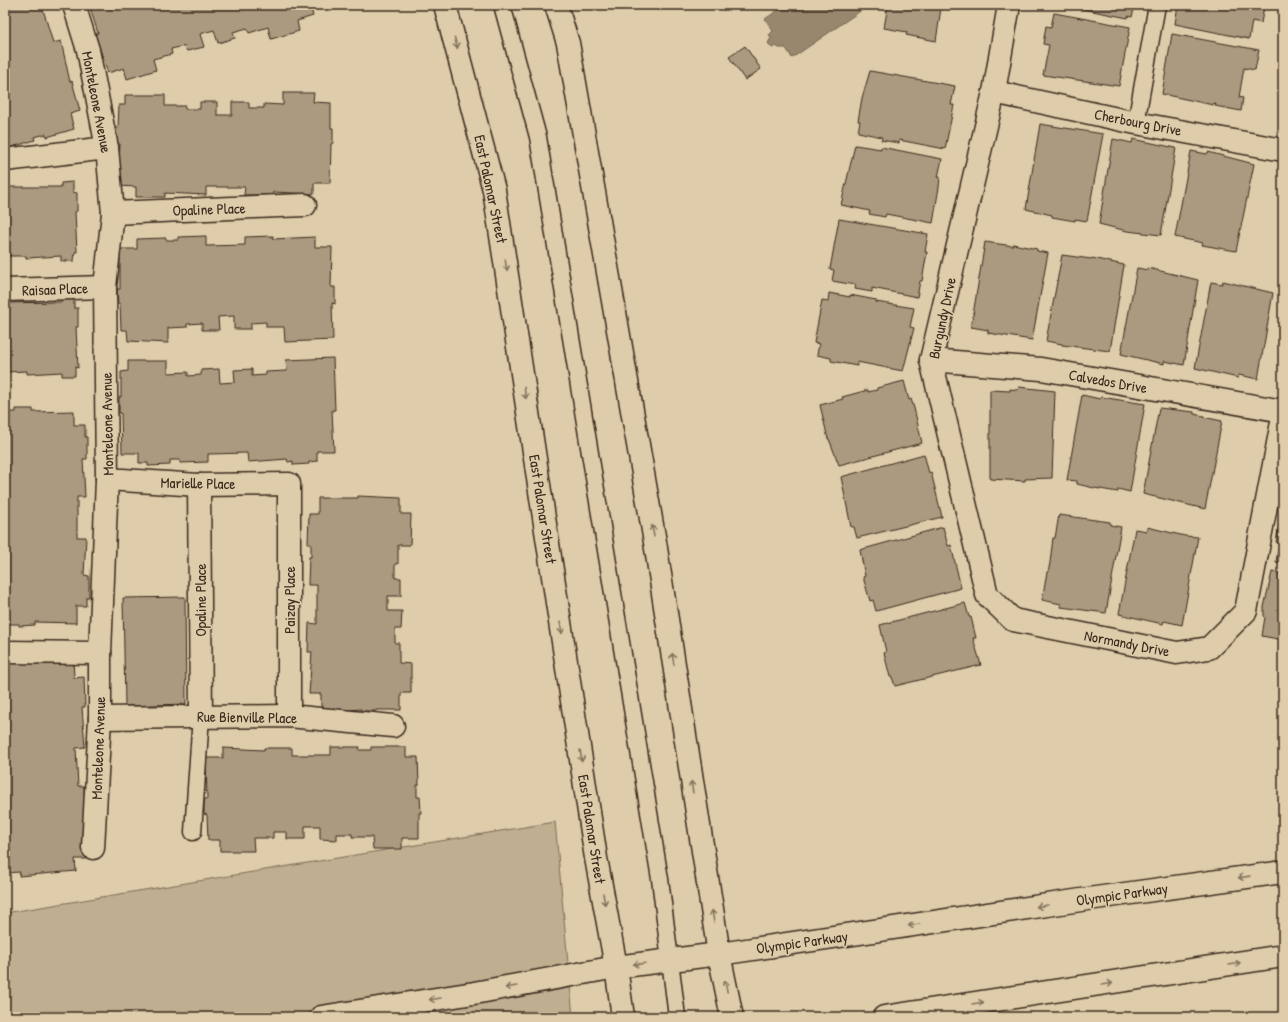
<svg xmlns="http://www.w3.org/2000/svg" width="1288" height="1022" font-family="'Patrick Hand',sans-serif">
	<rect width="100%" height="100%" fill="#deccaa"/>
	<filter id="ink" filterUnits="userSpaceOnUse"><feTurbulence type="fractalNoise" baseFrequency=".025" numOctaves="2"/><feDisplacementMap in="SourceGraphic" scale="8" xChannelSelector="R" yChannelSelector="G"/><feConvolveMatrix kernelMatrix="1 2 1 2 8 2 1 2 1" color-interpolation-filters="sRGB"/></filter>
	<g filter="url(#ink)">
		<!-- green -->
		<polygon fill="#c0ae91" stroke="#7e6c58" points="555,822 573,1017 5,1017 5,913"/>
		<!-- water -->
		<polygon fill="#98866d" stroke="#73614d" points="786,5 869,5 792,58 786,48 779,48 776,46 772,48 768,43 771,38 769,35 773,31 765,19"/>
		<!-- building -->
		<g fill="#ab9a7f" stroke="#3b2a1e">
			<polygon points="5,5 47,5 42,6 53,43 61,41 70,82 72,81 80,111 70,114 74,129 47,137 46,134 34,137 35,140 5,149"/>
			<polygon points="89,5 310,5 313,16 297,21 299,31 271,39 268,27 249,33 247,28 233,32 235,38 218,43 214,30 200,34 204,47 187,51 184,46 171,49 172,54 153,59 156,70 127,79 124,68 108,73 95,34 98,33"/>
			<polygon points="888,5 946,5 946,8 941,8 936,41 906,35 907,32 884,28"/>
			<polygon points="1062,5 1135,5 1132,17 1128,16 1128,18"/>
			<polygon points="1178,5 1254,5 1264,7 1261,23 1252,21 1249,39 1175,24"/>
			<polygon points="1054,13 1130,27 1119,86 1043,75 1049,45 1043,44 1046,26 1051,27"/>
			<polygon points="1172,34 1259,50 1255,70 1244,68 1239,97 1243,98 1241,111 1215,106 1216,104 1213,103 1213,105 1162,94"/>
			<polygon points="745,46 761,69 745,80 729,57"/>
			<polygon points="870,71 955,86 951,105 954,105 945,149 899,140 899,143 881,140 882,137 858,132 860,121 858,121 862,98"/>
			<polygon points="283,93 314,93 313,102 331,103 331,128 333,128 333,143 331,144 330,183 314,183 314,194 273,192 273,195 244,195 245,187 206,187 206,195 165,193 165,197 136,197 136,187 118,186 120,144 116,144 116,128 118,128 119,105 125,105 125,95 165,95 165,106 185,106 185,109 200,109 200,102 217,102 217,115 232,115 232,102 249,102 249,108 264,108 264,104 283,105"/>
			<polygon points="1040,124 1103,134 1087,221 1075,219 1075,221 1052,217 1052,215 1026,209"/>
			<polygon points="1113,139 1132,143 1133,139 1176,148 1161,235 1127,231 1099,224"/>
			<polygon points="855,145 881,149 881,147 942,159 938,177 940,177 939,187 933,223 886,214 885,217 869,214 870,211 841,205"/>
			<polygon points="1191,151 1207,154 1208,152 1254,164 1236,251 1202,245 1203,243 1175,237"/>
			<polygon points="73,182 73,192 77,193 77,211 75,212 77,252 75,252 74,261 61,261 61,256 26,258 26,256 5,256 5,187 61,187 61,183"/>
			<polygon points="839,219 928,234 925,252 927,252 922,281 920,281 917,297 872,288 872,292 855,289 856,285 832,281 834,270 830,269"/>
			<polygon points="206,236 206,246 245,245 245,237 273,236 273,239 315,237 315,247 332,247 331,287 335,287 335,304 332,303 333,340 285,342 284,327 266,327 266,322 251,323 251,329 234,329 234,316 218,317 219,330 202,330 202,323 187,324 187,327 168,328 168,343 128,341 127,330 121,330 120,304 118,304 117,289 120,289 120,249 137,249 137,239 166,238 166,240 178,240 178,237"/>
			<polygon points="985,242 1013,246 1013,244 1037,249 1037,251 1048,253 1032,340 988,333 988,330 971,327"/>
			<polygon points="1062,255 1091,259 1092,258 1124,265 1110,351 1062,345 1062,344 1046,341"/>
			<polygon points="1137,268 1148,270 1148,268 1198,280 1184,365 1164,361 1164,364 1121,354"/>
			<polygon points="1223,281 1273,293 1258,379 1239,375 1238,378 1195,368 1211,282 1222,284"/>
			<polygon points="829,293 850,297 850,295 876,300 876,302 914,308 910,327 914,328 903,371 857,362 857,366 831,361 831,358 817,355 819,344 814,343 822,300 828,301"/>
			<polygon points="62,298 74,298 74,308 78,308 78,327 76,327 78,368 75,367 75,376 62,376 62,372 27,374 27,371 5,372 5,377 5,303 62,302"/>
			<polygon points="333,358 335,410 332,410 334,451 317,451 317,461 309,462 309,464 293,465 293,461 288,462 287,459 248,462 247,453 208,454 208,462 180,463 180,460 170,460 170,465 148,466 148,463 139,463 139,453 122,453 121,413 119,413 119,397 121,397 121,372 128,371 128,361 168,361 168,373 188,372 188,376 201,375 201,370 219,369 220,383 235,382 234,370 252,369 252,376 266,375 266,372 287,371 286,360"/>
			<polygon points="904,381 909,400 911,399 914,408 922,443 839,465 829,439 828,439 820,405 843,399 842,397 868,390 868,392 877,390 877,388"/>
			<polygon points="1019,387 1055,391 1052,478 1025,479 1025,481 990,479 990,390 1010,391 1010,389 1018,390"/>
			<polygon points="1082,395 1100,399 1101,397 1145,404 1130,492 1118,489 1118,492 1094,488 1077,484 1077,481 1067,480"/>
			<polygon points="1159,408 1194,412 1194,414 1204,416 1203,417 1222,421 1205,509 1143,494"/>
			<polygon points="16,409 33,409 33,412 74,411 74,425 85,425 85,437 87,437 87,459 83,459 85,497 77,497 77,537 86,537 84,575 89,576 89,597 86,597 86,606 76,606 76,623 35,622 35,625 19,626 19,624 5,624 5,525 6,525 7,510 5,510 5,412 16,412"/>
			<polygon points="924,454 929,473 931,472 942,517 857,538 854,527 851,527 841,477"/>
			<polygon points="358,496 401,498 401,514 411,514 410,545 398,545 398,564 395,564 395,578 401,578 401,596 388,596 388,611 402,611 401,629 395,629 395,643 399,643 399,663 411,664 411,693 401,693 401,710 376,710 376,711 361,711 361,709 335,711 321,709 321,694 309,694 312,652 308,652 309,623 317,624 317,585 308,585 309,557 311,557 311,544 308,544 309,514 318,514 318,498 358,498"/>
			<polygon points="1281,514 1283,514 1283,563 1276,562 1279,543 1276,542"/>
			<polygon points="1059,515 1110,522 1110,525 1121,527 1106,613 1061,607 1061,604 1042,600 1047,572 1048,572 1050,563 1053,538 1055,538"/>
			<polygon points="943,527 948,546 951,545 961,588 876,611 873,600 870,601 863,577 865,576 860,550"/>
			<polygon points="1147,527 1185,536 1198,537 1182,625 1164,621 1163,624 1119,614 1135,529 1147,531"/>
			<polygon points="1272,572 1283,574 1283,640 1262,636 1265,617 1264,616 1264,607"/>
			<polygon points="185,597 186,704 125,706 123,598"/>
			<polygon points="965,603 969,617 971,617 976,638 973,638 981,665 895,686 892,677 890,677 884,653 886,652 880,625"/>
			<polygon points="73,659 74,678 84,677 85,707 82,707 85,747 76,748 78,786 84,786 87,859 75,859 76,871 19,876 20,872 5,873 5,662"/>
			<polygon points="331,747 360,747 359,750 371,750 371,747 406,747 406,757 418,757 419,785 417,785 417,797 420,797 421,813 419,813 419,838 402,838 402,849 373,849 372,837 352,837 352,834 337,834 337,840 320,839 320,826 305,826 305,839 287,839 287,832 273,832 273,838 253,838 254,851 220,851 220,840 208,840 207,815 204,814 204,799 207,799 206,758 223,758 223,748 264,750 264,748 292,748 292,755 331,755"/>
		</g>
		<g fill="none" stroke-linecap="round" stroke-linejoin="round">
			<defs>
				<g id="service">
					<polyline points="502,5 538,137 660,879 677,1017"/>
					<polyline points="1136,123 1157,5"/>
					<polyline points="193,832 201,716"/>
				</g>
				<g id="minor">
					<polyline points="74,5 88,50 107,148 113,213 105,287 107,479 100,653 100,718 93,848"/>
					<polyline points="1009,5 994,92 931,360 987,595 1013,620 1177,653 1209,648 1246,611 1283,417"/>
					<polyline points="994,92 1136,123 1283,150"/>
					<polyline points="5,160 107,148"/>
					<polyline points="113,213 305,205"/>
					<polyline points="5,290 105,287"/>
					<polyline points="931,360 1041,369 1283,411"/>
					<polyline points="107,479 199,485 289,484 289,716"/>
					<polyline points="199,485 201,716"/>
					<polyline points="5,652 100,653"/>
					<polyline points="100,718 289,716 393,726"/>
				</g>
				<g id="tertiary">
					<polyline points="445,5 494,190 596,858 616,967"/>
					<polyline points="556,5 568,43 655,542 719,954"/>
				</g>
				<g id="secondary">
					<polyline points="719,954 732,1017"/>
					<polyline points="616,967 623,1017"/>
				</g>
				<g id="primary">
					<polyline points="321,1017 474,993 616,967 719,954 1081,900 1283,872"/>
					<polyline points="884,1017 1283,956"/>
				</g>
			</defs>
			<!-- service casing -->
			<use href="#service" stroke="#3b2a1e" stroke-width="19"/>
			<!-- minor casing -->
			<use href="#minor" stroke="#3b2a1e" stroke-width="25"/>
			<!-- tertiary casing -->
			<use href="#tertiary" stroke="#3b2a1e" stroke-width="25"/>
			<!-- secondary casing -->
			<use href="#secondary" stroke="#3b2a1e" stroke-width="25"/>
			<!-- primary casing -->
			<use href="#primary" stroke="#3b2a1e" stroke-width="25"/>
			<!-- service -->
			<use href="#service" stroke="#deccaa" stroke-width="16"/>
			<!-- minor -->
			<use href="#minor" stroke="#deccaa" stroke-width="22"/>
			<!-- tertiary -->
			<use href="#tertiary" stroke="#deccaa" stroke-width="22"/>
			<!-- secondary -->
			<use href="#secondary" stroke="#deccaa" stroke-width="22"/>
			<!-- primary -->
			<use href="#primary" stroke="#deccaa" stroke-width="22"/>
		</g>
		<!-- one-way arrows -->
		<defs><path id="oneway-shaft" d="M-6 0H5M1.5-3L5.5 0L1.5 3" fill="none" stroke-width="1.6" stroke-linecap="round" stroke-linejoin="round"/></defs>
		<g stroke="#84735d">
			<use href="#oneway-shaft" transform="translate(456 43) rotate(75)"/>
			<use href="#oneway-shaft" transform="translate(506 265) rotate(81)"/>
			<use href="#oneway-shaft" transform="translate(525 393) rotate(81)"/>
			<use href="#oneway-shaft" transform="translate(653 531) rotate(-100)"/>
			<use href="#oneway-shaft" transform="translate(561 628) rotate(81)"/>
			<use href="#oneway-shaft" transform="translate(673 659) rotate(-99)"/>
			<use href="#oneway-shaft" transform="translate(581 756) rotate(81)"/>
			<use href="#oneway-shaft" transform="translate(692 787) rotate(-99)"/>
			<use href="#oneway-shaft" transform="translate(1244 877) rotate(172)"/>
			<use href="#oneway-shaft" transform="translate(604 899) rotate(80)"/>
			<use href="#oneway-shaft" transform="translate(1042 906) rotate(171)"/>
			<use href="#oneway-shaft" transform="translate(713 916) rotate(-99)"/>
			<use href="#oneway-shaft" transform="translate(914 925) rotate(171)"/>
			<use href="#oneway-shaft" transform="translate(639 964) rotate(173)"/>
			<use href="#oneway-shaft" transform="translate(1235 964) rotate(-9)"/>
			<use href="#oneway-shaft" transform="translate(1107 984) rotate(-9)"/>
			<use href="#oneway-shaft" transform="translate(726 986) rotate(-101)"/>
			<use href="#oneway-shaft" transform="translate(511 987) rotate(170)"/>
			<use href="#oneway-shaft" transform="translate(435 999) rotate(171)"/>
			<use href="#oneway-shaft" transform="translate(978 1003) rotate(-9)"/>
		</g>
	</g>
	<g text-anchor="middle" dominant-baseline="central" stroke-width="3" stroke-linejoin="round" paint-order="stroke">
		<!-- street labels -->
		<g font-size="15" fill="#3b2a1e" stroke="#deccaa">
			<text transform="translate(97 102) rotate(79)">Monteleone Avenue</text>
			<text transform="translate(1138 122) rotate(11)">Cherbourg Drive</text>
			<text transform="translate(491 189) rotate(78)">East Palomar Street</text>
			<text transform="translate(209 209) rotate(-2)">Opaline Place</text>
			<text transform="translate(55 289) rotate(-2)">Raisaa Place</text>
			<text transform="translate(942 318) rotate(-78)">Burgundy Drive</text>
			<text transform="translate(1108 381) rotate(10)">Calvedos Drive</text>
			<text transform="translate(107 424) rotate(-91)">Monteleone Avenue</text>
			<text transform="translate(198 483) rotate(1)">Marielle Place</text>
			<text transform="translate(543 509) rotate(81)">East Palomar Street</text>
			<text transform="translate(200 600) rotate(-90)">Opaline Place</text>
			<text transform="translate(289 600) rotate(-90)">Paizay Place</text>
			<text transform="translate(1127 643) rotate(11)">Normandy Drive</text>
			<text transform="translate(247 717) rotate(1)">Rue Bienville Place</text>
			<text transform="translate(98 748) rotate(-88)">Monteleone Avenue</text>
			<text transform="translate(592 829) rotate(81)">East Palomar Street</text>
			<text transform="translate(1122 894) rotate(-8)">Olympic Parkway</text>
			<text transform="translate(802 942) rotate(-8)">Olympic Parkway</text>
		</g>
	</g>
	<!-- margin -->
	<rect width="1288" height="1022" fill="none" stroke="#deccaa" stroke-width="20"/>
	<rect x="10" y="10" width="1268" height="1002" fill="none" stroke="#3b2a1e" stroke-width="1.5" filter="url(#ink)"/>
</svg>
